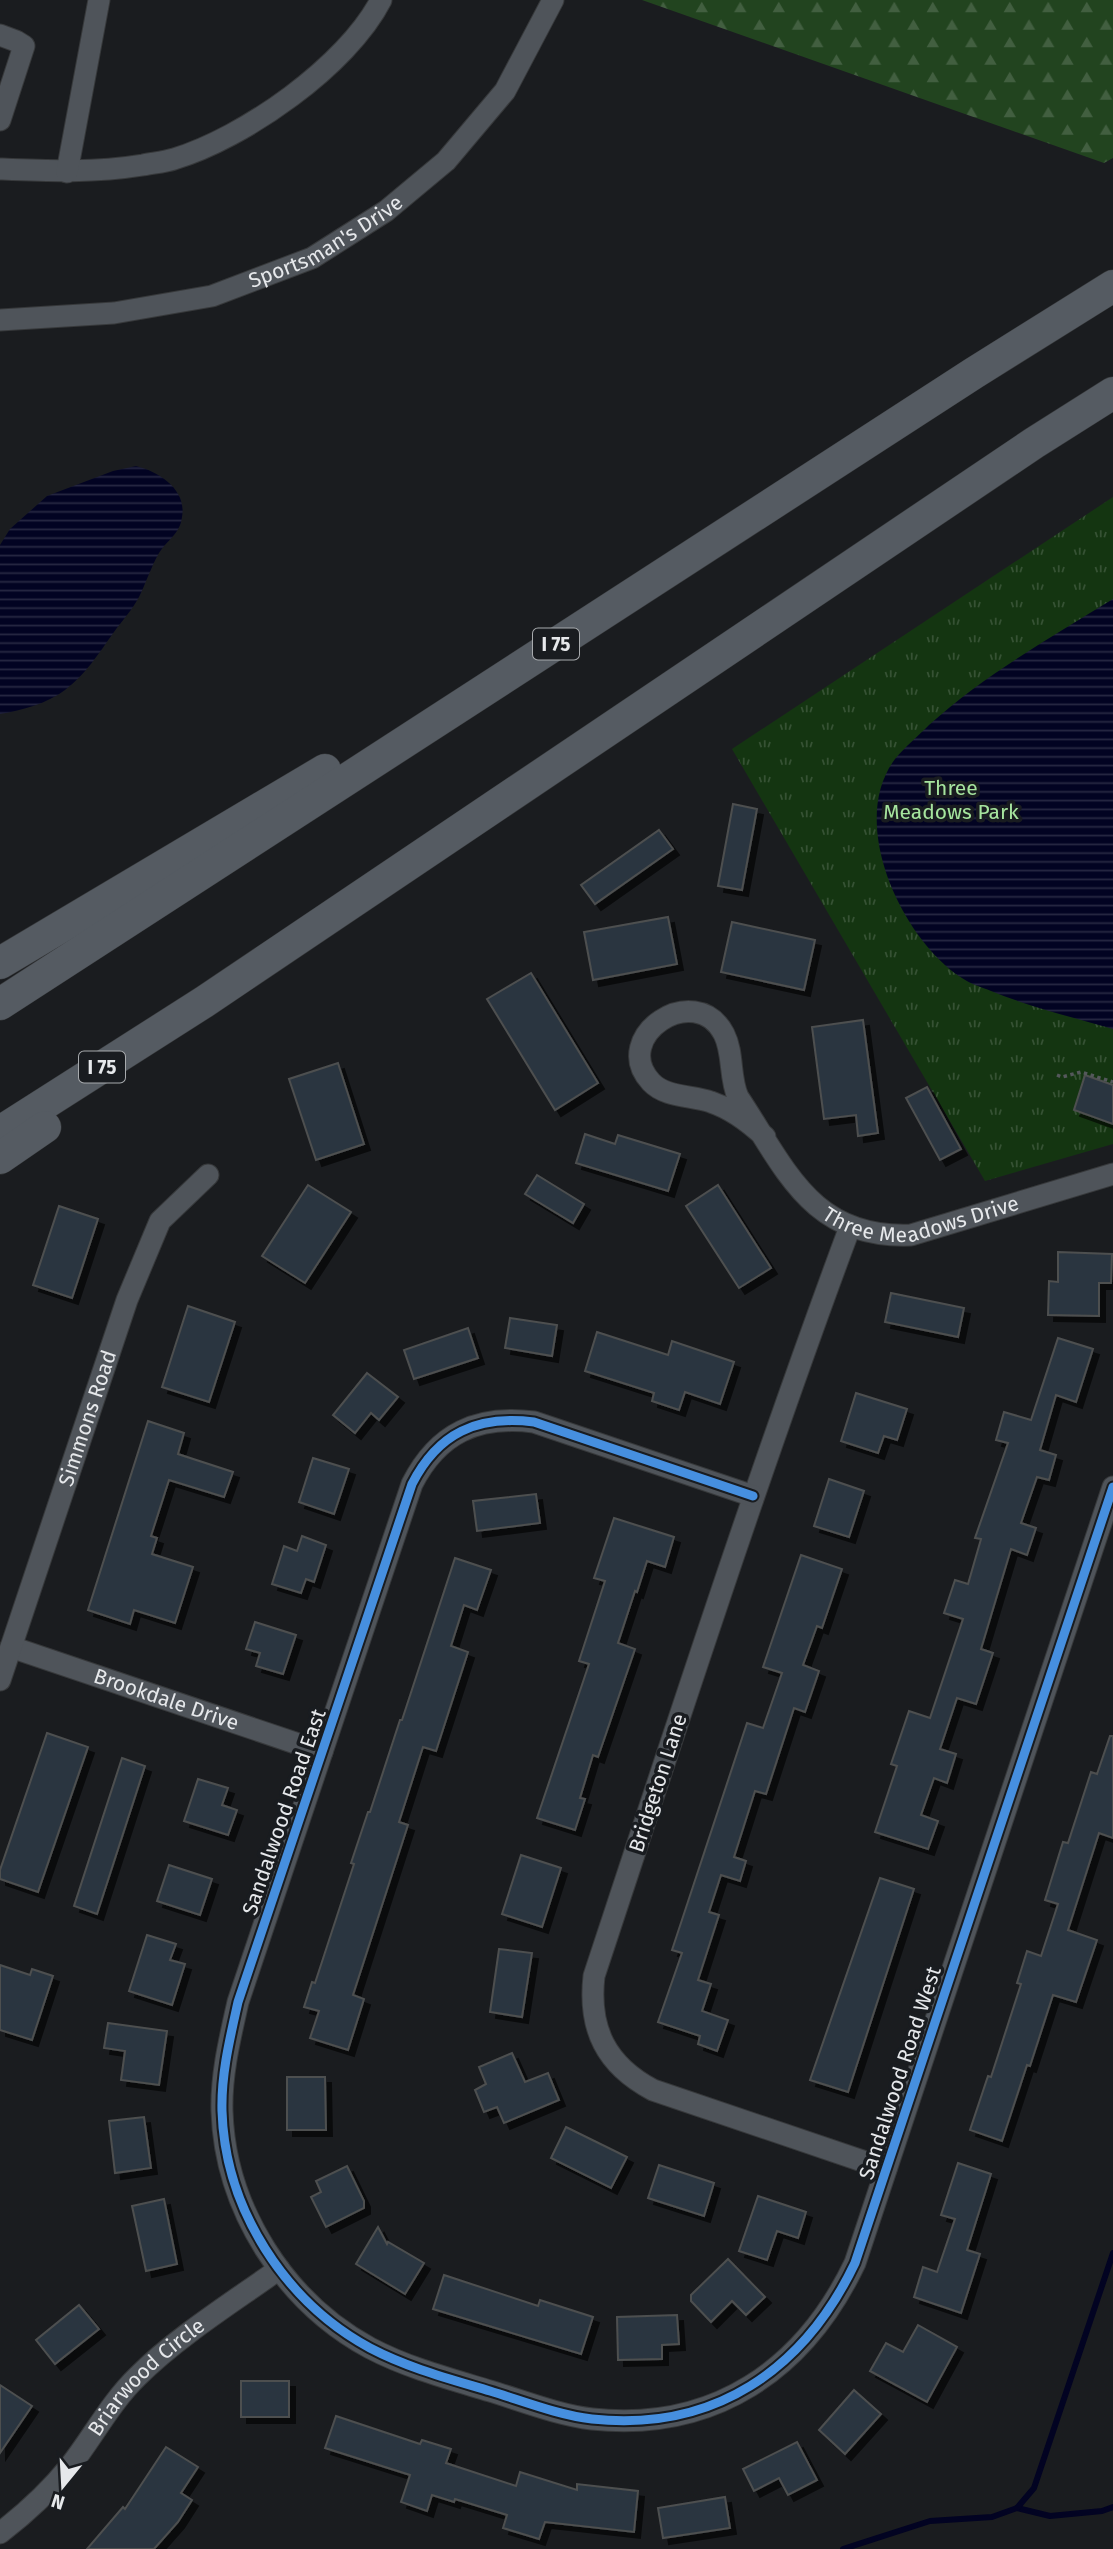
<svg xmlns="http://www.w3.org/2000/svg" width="1113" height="2549" font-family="'Fira Sans',sans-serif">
	<defs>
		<pattern id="grass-tufts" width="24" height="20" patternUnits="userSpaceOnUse" patternTransform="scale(1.75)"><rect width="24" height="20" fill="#143511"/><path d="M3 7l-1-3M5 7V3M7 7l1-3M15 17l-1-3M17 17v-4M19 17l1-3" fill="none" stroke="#365234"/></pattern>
		<pattern id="forest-firs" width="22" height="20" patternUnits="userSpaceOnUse" patternTransform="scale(1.75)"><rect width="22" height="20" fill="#22441f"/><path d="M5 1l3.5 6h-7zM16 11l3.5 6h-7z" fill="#425f40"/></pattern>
		<pattern id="water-rules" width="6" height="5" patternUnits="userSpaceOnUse" patternTransform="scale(1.75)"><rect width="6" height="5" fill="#020322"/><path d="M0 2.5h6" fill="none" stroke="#272842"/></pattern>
		<filter id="shadow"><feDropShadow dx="6" dy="6" stdDeviation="0" flood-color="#0009"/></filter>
	</defs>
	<rect width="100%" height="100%" fill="#1a1c1f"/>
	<!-- grass -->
	<polygon fill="url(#grass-tufts)" points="1113,497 1113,1144 985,1181 732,749"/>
	<!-- forest -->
	<polygon fill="url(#forest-firs)" points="642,0 1113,0 1113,158 1104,163"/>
	<!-- water -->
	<g fill="url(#water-rules)">
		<path d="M136,466C160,472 187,490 182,517C180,534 167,540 159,553C151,567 146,583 139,597C132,610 122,621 114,632C99,653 86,674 65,690C46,704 23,710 0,714V545L10,529L47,496L113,471Z"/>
		<path d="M1113,599V1029C1072,1017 1030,1007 991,991C982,987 970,984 962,978C902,939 847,823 895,759C905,747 918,736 929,725C984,675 1050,638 1113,599Z"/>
	</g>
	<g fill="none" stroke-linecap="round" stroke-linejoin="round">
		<!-- stream -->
		<g stroke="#020322" stroke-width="6">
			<polyline points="1017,2508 1050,2516 1102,2511 1113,2507"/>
			<polyline points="843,2549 930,2521 992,2517 1017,2508 1034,2488 1113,2253"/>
		</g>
	</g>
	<!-- building -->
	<g fill="#2c363f" stroke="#4d4f50" stroke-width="2" filter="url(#shadow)">
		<polygon points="733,804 757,809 742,890 718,886"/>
		<polygon points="659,830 673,849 595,904 581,885"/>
		<polygon points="668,917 677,964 593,980 584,932"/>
		<polygon points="732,922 815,940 804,990 721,972"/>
		<polygon points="531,973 598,1083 555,1110 487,999"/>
		<polygon points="863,1020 878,1133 858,1136 856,1115 824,1119 812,1027"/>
		<polygon points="338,1063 364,1144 316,1160 289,1079"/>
		<polygon points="1085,1075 1113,1085 1113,1124 1074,1110"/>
		<polygon points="927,1087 961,1149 940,1160 906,1098"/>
		<polygon points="585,1134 615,1144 618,1135 680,1154 668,1191 576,1163"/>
		<polygon points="537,1175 584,1204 573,1223 525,1194"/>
		<polygon points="308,1185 351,1212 305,1283 262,1256"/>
		<polygon points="718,1185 771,1268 739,1288 686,1206"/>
		<polygon points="59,1206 98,1219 72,1298 33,1285"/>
		<polygon points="1058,1252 1112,1254 1111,1283 1099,1283 1099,1316 1048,1315 1049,1281 1058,1282"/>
		<polygon points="891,1293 964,1308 958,1337 885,1322"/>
		<polygon points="188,1306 235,1322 209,1402 162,1387"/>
		<polygon points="510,1318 557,1325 552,1356 505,1348"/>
		<polygon points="468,1328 478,1358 414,1379 404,1350"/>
		<polygon points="597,1332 668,1355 672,1341 734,1362 720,1404 685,1392 679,1410 652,1401 654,1393 585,1371"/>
		<polygon points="1058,1338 1093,1349 1076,1402 1056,1395 1040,1450 1056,1455 1049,1480 1037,1477 1021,1523 1036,1528 1027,1555 1011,1549 981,1649 993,1653 976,1704 957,1698 940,1749 956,1754 947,1783 934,1778 921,1815 938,1821 928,1849 875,1832 897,1766 891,1764 909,1711 930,1718 963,1619 944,1613 955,1580 968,1584 981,1539 975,1538 1008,1443 996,1440 1004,1412 1031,1420"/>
		<polygon points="367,1373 398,1397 379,1420 371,1413 355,1433 333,1415"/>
		<polygon points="856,1393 907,1409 897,1440 884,1436 878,1453 841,1441"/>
		<polygon points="148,1421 184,1433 178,1454 233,1472 224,1497 169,1480 151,1536 157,1538 152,1554 193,1567 175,1623 134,1610 130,1624 88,1610"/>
		<polygon points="313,1458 349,1469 334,1514 299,1502"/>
		<polygon points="829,1479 864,1491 849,1537 814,1526"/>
		<polygon points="536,1494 540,1523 477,1531 473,1501"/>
		<polygon points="614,1518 674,1537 665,1567 647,1561 637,1592 635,1591 618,1643 635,1649 598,1757 593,1755 580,1798 585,1799 575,1830 537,1818 589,1664 579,1661 605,1581 594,1578"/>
		<polygon points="302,1536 326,1545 314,1582 306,1579 301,1593 272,1584 284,1546 297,1551"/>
		<polygon points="801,1555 842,1569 822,1628 817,1626 803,1665 819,1671 805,1712 794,1708 766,1794 755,1791 734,1857 746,1861 740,1881 721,1875 709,1912 719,1915 698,1980 711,1984 702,2011 728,2020 717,2051 698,2044 700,2036 658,2022 682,1953 672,1950 747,1723 763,1728 782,1673 763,1667"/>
		<polygon points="455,1558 491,1570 477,1610 464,1605 451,1646 468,1652 436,1751 423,1747 399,1822 408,1825 353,1995 364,1999 348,2050 310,2038 319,2011 304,2007 312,1982 315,1983 354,1864 351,1863 368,1812 370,1812 400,1720 402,1720"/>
		<polygon points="255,1622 296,1635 283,1674 256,1666 260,1653 246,1649"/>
		<polygon points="47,1733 88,1747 38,1892 0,1879 0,1870"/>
		<polygon points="1110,1736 1113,1736 1113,1838 1099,1833 1068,1930 1097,1940 1076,2002 1053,1995 1030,2066 1027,2065 1002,2141 970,2130 988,2076 991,2077 1021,1984 1017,1983 1027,1951 1041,1956 1058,1904 1045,1900 1063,1842 1068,1843 1091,1772 1097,1774"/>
		<polygon points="122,1758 145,1766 97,1914 74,1906"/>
		<polygon points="198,1779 228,1788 222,1805 237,1810 228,1835 184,1821"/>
		<polygon points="521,1855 561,1868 542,1927 502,1914"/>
		<polygon points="169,1865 212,1879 200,1915 157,1901"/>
		<polygon points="880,1878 914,1889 848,2092 810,2080"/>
		<polygon points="147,1935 176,1944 170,1960 185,1964 172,2005 129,1991"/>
		<polygon points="499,1949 532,1953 522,2017 490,2012"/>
		<polygon points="0,1965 30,1975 32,1969 53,1976 32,2040 0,2030"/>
		<polygon points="108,2023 167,2031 159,2085 121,2080 125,2051 104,2048"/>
		<polygon points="512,2053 525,2082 548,2073 559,2100 504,2123 497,2107 484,2112 475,2090 486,2084 479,2067"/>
		<polygon points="287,2077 325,2077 326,2130 287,2130"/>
		<polygon points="144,2117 151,2168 115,2173 109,2121"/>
		<polygon points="566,2127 627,2157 611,2188 551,2158"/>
		<polygon points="958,2163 991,2174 967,2250 980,2254 961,2313 914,2297 923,2267 937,2272 955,2219 941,2215"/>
		<polygon points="659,2165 714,2183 704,2216 648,2198"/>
		<polygon points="347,2166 364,2201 364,2208 326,2227 311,2197 321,2192 316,2181"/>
		<polygon points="758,2196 806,2212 798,2238 777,2231 767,2260 739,2251"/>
		<polygon points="164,2199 177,2264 146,2271 132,2206"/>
		<polygon points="378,2227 387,2244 388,2242 424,2263 405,2294 356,2264"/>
		<polygon points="728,2259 765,2297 746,2315 732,2301 711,2322 691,2301 691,2295"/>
		<polygon points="444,2275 538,2306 540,2300 593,2317 581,2354 433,2309"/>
		<polygon points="79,2305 99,2329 55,2364 36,2340"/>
		<polygon points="677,2315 679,2344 662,2345 662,2359 618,2360 617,2317"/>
		<polygon points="918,2325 957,2347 927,2402 870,2371 886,2343 903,2352"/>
		<rect x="241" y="2381" width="48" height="36"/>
		<polygon points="0,2385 32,2406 0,2453"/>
		<polygon points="854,2390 881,2414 845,2454 819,2430"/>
		<polygon points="336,2416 420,2444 422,2440 451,2449 446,2463 516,2486 520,2472 577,2490 577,2484 638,2491 634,2532 545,2522 539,2539 503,2528 507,2515 455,2499 454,2502 432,2495 427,2511 401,2502 410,2475 325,2448"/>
		<polygon points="797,2442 817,2480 788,2495 779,2478 754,2491 743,2469"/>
		<polygon points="166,2447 198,2467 181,2493 192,2500 178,2522 154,2549 87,2549 123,2507 125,2509"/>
		<polygon points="725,2497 730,2528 663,2538 658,2508"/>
	</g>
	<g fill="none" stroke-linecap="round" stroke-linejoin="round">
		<defs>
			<g id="minor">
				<polyline points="0,35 16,41 24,46 0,120"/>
				<path d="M0,169C49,171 94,173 143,165C153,163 165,162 174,159C244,138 347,66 381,0"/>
				<polyline points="67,172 99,0"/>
				<path id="s1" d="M0,320L114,313L212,296L312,258L386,211L446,161L505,91L553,0"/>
				<path id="s2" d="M765,1137C749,1122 732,1109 711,1102C692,1095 666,1098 651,1082C609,1037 695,979 724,1034C734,1054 729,1077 738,1097C786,1169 811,1239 911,1235L1113,1174"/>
				<path d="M850,1227C758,1474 677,1725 594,1976C588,2029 606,2065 653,2090L886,2169"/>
				<path d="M753,1496L534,1422C477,1415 438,1433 412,1484L238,2002C230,2038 221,2074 222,2111C225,2209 285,2302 370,2348C408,2368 450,2379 490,2391C523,2401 558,2415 592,2419C714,2432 804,2370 855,2263L1113,1487"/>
				<path id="s3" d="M11,1647L322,1752"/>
				<path id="s4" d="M0,1680L127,1300L160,1221L208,1175"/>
				<path id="s5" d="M0,2533C26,2513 49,2492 70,2466C93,2437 110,2403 138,2376C177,2337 233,2302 279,2269"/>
			</g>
			<g id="highway">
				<polyline points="0,963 325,770"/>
				<polyline points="0,1004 974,373 1113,286"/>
				<polyline points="0,1132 204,1002 1034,443 1113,393"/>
				<polyline points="0,1158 45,1127"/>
			</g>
		</defs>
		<!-- minor casing -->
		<use href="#minor" stroke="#37393b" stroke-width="23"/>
		<!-- highway casing -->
		<use href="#highway" stroke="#37393b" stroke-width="33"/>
		<!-- path -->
		<polyline stroke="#54585b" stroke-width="3.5" stroke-dasharray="3.5 3.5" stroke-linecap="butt" points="1057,1075 1062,1077 1081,1072 1113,1082"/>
		<!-- minor -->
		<use href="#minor" stroke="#4f545a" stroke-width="21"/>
		<!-- highway -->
		<use href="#highway" stroke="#555b62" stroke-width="32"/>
		<defs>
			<path id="cycleway" d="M753,1496L534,1422C477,1415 438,1433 412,1484L238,2002C230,2038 221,2074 222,2111C225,2209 285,2302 370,2348C408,2368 450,2379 490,2391C523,2401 558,2415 592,2419C714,2432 804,2370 855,2263L1113,1487"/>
		</defs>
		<!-- cycleway casing -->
		<use href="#cycleway" stroke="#191c20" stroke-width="13"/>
		<!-- cycleway -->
		<use href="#cycleway" stroke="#468fdf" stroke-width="9"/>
	</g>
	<g text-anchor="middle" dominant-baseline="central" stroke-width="7" stroke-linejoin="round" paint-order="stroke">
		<!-- shield labels -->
		<g fill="#191c20" stroke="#a8abae" stroke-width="2">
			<rect x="533" y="628.5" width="46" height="31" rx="5"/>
			<rect x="79" y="1051.5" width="46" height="31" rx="5"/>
		</g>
		<g font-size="19" font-weight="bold" fill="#e6e8eb">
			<text x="556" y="644">I 75</text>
			<text x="102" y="1067">I 75</text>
		</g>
		<!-- street labels -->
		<g font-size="21" fill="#e6e8eb" stroke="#191c20">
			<text stroke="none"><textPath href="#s1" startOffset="340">Sportsman's Drive</textPath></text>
			<text stroke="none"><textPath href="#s2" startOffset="586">Three Meadows Drive</textPath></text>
			<text stroke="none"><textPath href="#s4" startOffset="276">Simmons Road</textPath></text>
			<text stroke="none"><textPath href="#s3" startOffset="164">Brookdale Drive</textPath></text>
			<text transform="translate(658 1783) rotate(-72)">Bridgeton Lane</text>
			<text transform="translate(284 1812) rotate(-71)">Sandalwood Road East</text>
			<text transform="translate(900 2073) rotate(-72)">Sandalwood Road West</text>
			<text stroke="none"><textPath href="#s5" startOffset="215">Briarwood Circle</textPath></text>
		</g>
		<!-- park labels -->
		<g font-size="21" fill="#a6e49e" stroke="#191c20">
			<text x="951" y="788">Three<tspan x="951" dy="24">Meadows Park</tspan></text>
		</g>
	</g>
	<!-- north arrow -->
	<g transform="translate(63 2486) rotate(198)" stroke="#191c20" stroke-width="5" paint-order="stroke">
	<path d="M0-5L12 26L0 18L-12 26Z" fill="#e6e8eb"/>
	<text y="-10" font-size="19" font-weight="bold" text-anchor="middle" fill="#e6e8eb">N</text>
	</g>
</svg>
